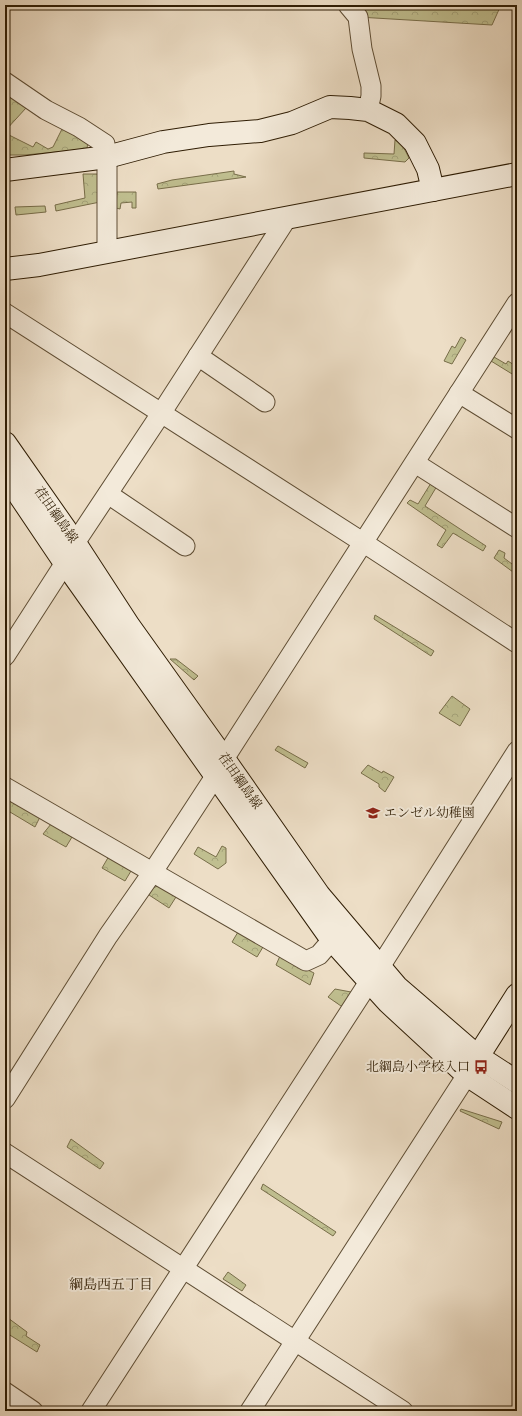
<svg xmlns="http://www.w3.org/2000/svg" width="522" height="1416" font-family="'IM FELL Double Pica','Noto Serif JP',serif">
	<defs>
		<pattern id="grass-tufts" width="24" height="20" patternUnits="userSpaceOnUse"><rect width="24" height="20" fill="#c0bf90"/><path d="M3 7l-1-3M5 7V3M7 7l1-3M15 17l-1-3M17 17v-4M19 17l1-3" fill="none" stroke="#a5a47b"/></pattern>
		<pattern id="forest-crowns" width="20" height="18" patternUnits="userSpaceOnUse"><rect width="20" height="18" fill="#c0bf90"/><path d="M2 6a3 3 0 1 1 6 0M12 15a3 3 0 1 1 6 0" fill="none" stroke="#a5a47b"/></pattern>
	</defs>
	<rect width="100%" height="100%" fill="#eddec6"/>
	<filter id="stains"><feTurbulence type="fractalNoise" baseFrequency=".005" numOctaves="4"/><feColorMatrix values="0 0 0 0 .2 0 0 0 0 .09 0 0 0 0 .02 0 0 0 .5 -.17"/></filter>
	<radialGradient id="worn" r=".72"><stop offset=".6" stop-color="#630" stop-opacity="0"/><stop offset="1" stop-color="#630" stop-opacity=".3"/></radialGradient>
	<!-- grass -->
	<g fill="url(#grass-tufts)" stroke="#786e4a">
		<polygon points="45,206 46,212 16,215 15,207"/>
		<polygon points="278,746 308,763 305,768 275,750"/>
	</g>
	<!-- forest -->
	<g fill="url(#forest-crowns)" stroke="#786e4a">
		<polygon points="348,5 501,5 492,25 358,17"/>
		<polygon points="5,86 25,100 26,108 5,131"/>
		<polygon points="63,127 88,140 87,149 25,155 5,155 5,139 9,135 33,147 36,142 48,149 53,147"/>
		<polygon points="395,140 402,144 409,158 405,162 364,158 364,153 394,154"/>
		<polygon points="234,171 234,174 246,177 158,189 157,184 172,180"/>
		<polygon points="83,174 97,174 100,178 100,202 56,211 55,205 85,198"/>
		<polygon points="117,192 136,192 136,208 132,208 132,202 121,203 120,209 116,208"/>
		<polygon points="461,337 466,340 452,364 444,361 452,346 455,348"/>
		<polygon points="494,357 506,364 508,361 517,367 517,377 491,361"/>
		<polygon points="431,483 437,486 425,506 486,546 483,551 453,533 442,548 437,545 446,530 407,503 410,500 418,504"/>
		<polygon points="499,550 505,553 504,558 516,567 513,572 494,558"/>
		<polygon points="375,615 434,651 431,656 374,619"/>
		<polygon points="170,659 176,659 198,676 194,680"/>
		<polygon points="452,696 470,709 460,726 439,713"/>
		<polygon points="368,765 382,773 383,771 394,777 385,792 379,787 379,784 361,773"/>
		<polygon points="5,796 40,817 35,827 5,809"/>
		<polygon points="51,824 72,837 66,847 43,834"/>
		<polygon points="222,846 226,848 226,863 218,869 194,854 198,847 216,857"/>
		<polygon points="109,856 131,871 125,881 102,868"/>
		<polygon points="158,886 176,897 169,908 149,895 152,888"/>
		<polygon points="238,932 263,947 257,957 232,942"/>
		<polygon points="280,956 314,973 310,985 276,965"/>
		<polygon points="335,989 351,992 350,1004 341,1006 328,997"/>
		<polygon points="461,1109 502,1122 499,1129 460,1111"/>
		<polygon points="71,1139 104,1163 100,1169 67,1147"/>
		<polygon points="263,1184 336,1232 333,1236 261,1189"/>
		<polygon points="228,1272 246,1285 242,1291 223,1279"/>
		<polygon points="8,1318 27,1332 26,1336 40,1345 37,1352 5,1332 5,1322"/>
	</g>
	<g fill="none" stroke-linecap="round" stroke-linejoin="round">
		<defs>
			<g id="street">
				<polyline points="348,5 358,17 362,49 371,86 371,96 368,110"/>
				<polyline points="5,82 46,110 79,127 105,144 107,157 107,252"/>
				<polyline points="5,313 364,543 517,643"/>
				<polyline points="198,356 265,402"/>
				<polyline points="459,393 517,429"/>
				<polyline points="415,463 517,528"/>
				<polyline points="108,494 185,546"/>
				<polyline points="75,543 162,412 287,218"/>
				<polyline points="5,656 65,563"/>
				<polyline points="5,787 306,961 319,955 332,940"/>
				<polyline points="380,967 517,751"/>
				<polyline points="5,1099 108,936 152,873 216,775 224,759 517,303"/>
				<polyline points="5,1153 403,1411"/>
				<polyline points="5,1392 33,1411"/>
				<polyline points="91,1411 369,982"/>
				<polyline points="250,1411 467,1075"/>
			</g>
			<g id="secondary">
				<polyline points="5,170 107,157 163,142 209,135 260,131 292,123 330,107 350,108 368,110 396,124 415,143 428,169 433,190"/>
				<polyline points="5,269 39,265 517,174"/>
				<polyline points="5,443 75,543 129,626 224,759 319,895 380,967 397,987 477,1056 517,1082"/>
				<polyline points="5,474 65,563 332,940 388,1002 467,1075 517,1108"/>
				<polyline points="470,1069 517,995"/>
			</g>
		</defs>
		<!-- street casing -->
		<use href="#street" stroke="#5e4d34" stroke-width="21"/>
		<!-- secondary casing -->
		<use href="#secondary" stroke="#2f1d04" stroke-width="24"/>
		<!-- street -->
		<use href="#street" stroke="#f3eada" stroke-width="19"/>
		<!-- secondary -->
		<use href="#secondary" stroke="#f3eada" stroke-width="22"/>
	</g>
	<!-- icons -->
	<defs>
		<symbol id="school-bare" viewBox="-9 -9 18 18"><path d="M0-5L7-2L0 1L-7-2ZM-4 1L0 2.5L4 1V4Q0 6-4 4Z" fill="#8f2418" stroke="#f3eada" stroke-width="2.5" paint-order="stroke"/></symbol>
		<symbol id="bus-bare" viewBox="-9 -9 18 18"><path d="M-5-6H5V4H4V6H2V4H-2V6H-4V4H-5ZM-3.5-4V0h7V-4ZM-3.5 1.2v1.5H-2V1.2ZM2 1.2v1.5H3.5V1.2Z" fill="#8f2418" stroke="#f3eada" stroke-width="2.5" paint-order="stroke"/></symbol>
	</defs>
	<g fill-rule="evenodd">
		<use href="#school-bare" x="363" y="803" width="20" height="20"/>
		<use href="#bus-bare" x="471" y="1057" width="20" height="20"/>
	</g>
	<g text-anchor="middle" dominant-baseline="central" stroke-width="4" stroke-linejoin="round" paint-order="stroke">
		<!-- street labels -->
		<g font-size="13" fill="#2f1d04" stroke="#f3eada">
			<text transform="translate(56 515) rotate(55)">荏田綱島線</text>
			<text transform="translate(240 781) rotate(55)">荏田綱島線</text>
		</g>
		<!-- poi labels -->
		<g font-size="13" fill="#2f1d04" stroke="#f3eada" text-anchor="start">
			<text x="384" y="813">エンゼル幼稚園</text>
			<text x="470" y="1067" text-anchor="end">北綱島小学校入口</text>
		</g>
		<!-- neighbourhood labels -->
		<g font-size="14" fill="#2f1d04" stroke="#f3eada">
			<text x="111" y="1284">綱島西五丁目</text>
		</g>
	</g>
	<!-- margin -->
	<rect width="522" height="1416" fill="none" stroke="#eddec6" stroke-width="20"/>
	<rect x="6" y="6" width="510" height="1404" fill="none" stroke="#2f1d04" stroke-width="2"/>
	<rect x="10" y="10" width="502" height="1396" fill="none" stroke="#2f1d04"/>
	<rect width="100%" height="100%" filter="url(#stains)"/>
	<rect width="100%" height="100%" fill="url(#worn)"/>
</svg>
